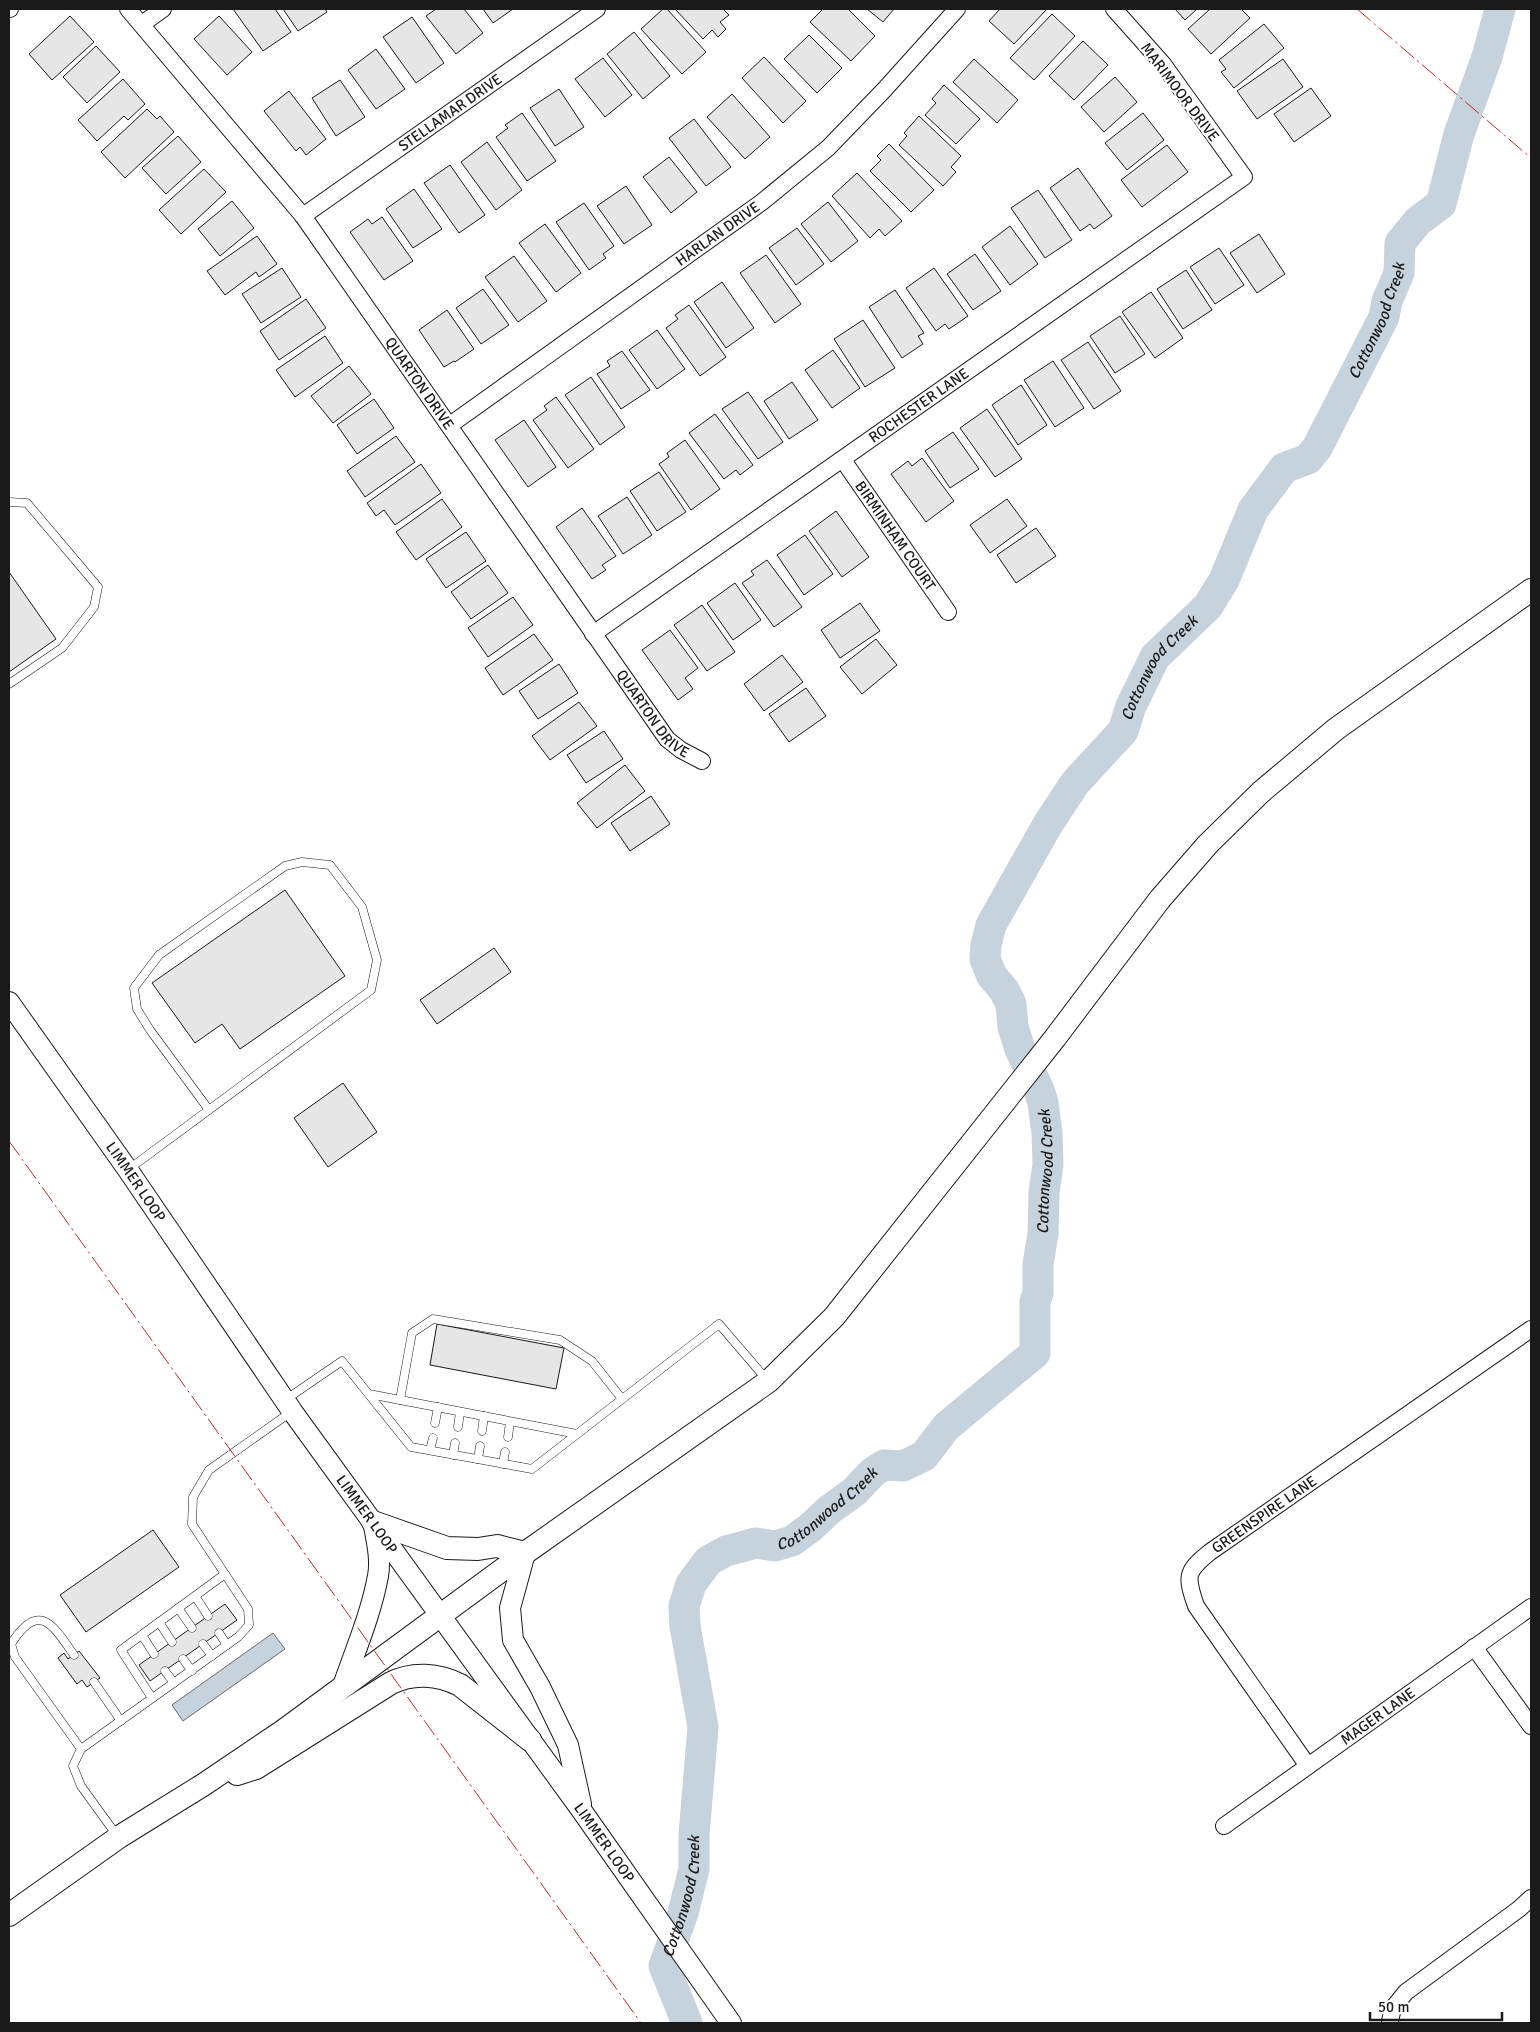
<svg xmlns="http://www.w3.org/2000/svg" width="1540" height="2032" font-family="Signika,sans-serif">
	<rect width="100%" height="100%" fill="#fff"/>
	<!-- water -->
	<polygon fill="#c6d2dc" stroke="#6a6a6a" points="273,1633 285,1649 183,1721 172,1705"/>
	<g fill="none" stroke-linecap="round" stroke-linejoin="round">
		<!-- river -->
		<path stroke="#c6d2dc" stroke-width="31" id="s1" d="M687,2023L664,1966L683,1913L694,1869V1835L703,1727L685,1626L684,1606L691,1584L708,1561L726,1551L756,1543L775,1546L792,1541L811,1527L829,1510L854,1492L873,1472L884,1465L903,1466L924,1456L946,1427L1035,1353V1302L1038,1293V1264L1043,1234L1044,1192L1048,1165L1047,1133L1043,1103L1039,1090L1020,1049L1013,1027L1011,1004L1004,990L992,976L985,959L986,945L991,925L1048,824L1075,783L1123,731L1131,706L1155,657L1208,606L1224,580L1253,510L1284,468L1308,459L1317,448L1384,317L1387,301L1399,273L1400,243L1418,221L1441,204L1459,134L1487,57L1500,9"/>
	</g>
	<!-- building -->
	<g fill="#e6e6e6" stroke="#1a1a1a">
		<polygon points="233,9 275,9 291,32 263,51"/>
		<polygon points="283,9 325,9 327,12 298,31"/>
		<polygon points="436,9 464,9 483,33 456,54 426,16"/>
		<polygon points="483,9 513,9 493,23"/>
		<polygon points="663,9 667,9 706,52 682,74 641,29"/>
		<polygon points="675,9 723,9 729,15 720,22 726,29 718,37 712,30 703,39"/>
		<polygon points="823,9 848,9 875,36 851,61 810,22"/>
		<polygon points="867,9 894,9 883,22"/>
		<polygon points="1000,9 1047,9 1014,44 989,21"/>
		<polygon points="1175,9 1197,9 1185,20"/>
		<polygon points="1210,9 1241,9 1250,18 1211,54 1188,29"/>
		<polygon points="1052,14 1075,36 1034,80 1010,58"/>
		<polygon points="70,16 94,42 52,80 29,54"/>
		<polygon points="219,16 252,52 227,75 194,39"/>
		<polygon points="412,17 444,63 416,83 383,37"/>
		<polygon points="1264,24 1284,48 1234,88 1221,72 1226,69 1219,60"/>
		<polygon points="634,32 670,76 643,99 607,54"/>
		<polygon points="809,35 842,68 817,93 784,59"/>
		<polygon points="1083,41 1108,65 1074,100 1049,76"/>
		<polygon points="96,46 120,72 87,103 63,77"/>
		<polygon points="376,49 405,89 376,109 348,70"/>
		<polygon points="764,57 806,101 783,123 742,78"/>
		<polygon points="603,58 632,95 605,117 575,79"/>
		<polygon points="974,59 1018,100 997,123 953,82"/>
		<polygon points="1283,59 1303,87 1257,119 1237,91"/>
		<polygon points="1115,77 1137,102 1104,132 1081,107"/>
		<polygon points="123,79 145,104 128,120 124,116 97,141 78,120"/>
		<polygon points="340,80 365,117 336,136 312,98"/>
		<polygon points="944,85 980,119 956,144 925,115 936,103 932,99"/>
		<polygon points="1311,88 1331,116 1294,142 1274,114"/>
		<polygon points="559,89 584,127 555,146 530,108"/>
		<polygon points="289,91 326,139 306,155 300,147 296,151 264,111"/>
		<polygon points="732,94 770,137 745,159 707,117"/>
		<polygon points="147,109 157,119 160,116 174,132 125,178 101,152"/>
		<polygon points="522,113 556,161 527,181 496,137 508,128 505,125"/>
		<polygon points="1143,113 1164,140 1127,170 1105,143"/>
		<polygon points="919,116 961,156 951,167 956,172 943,186 899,145 907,136 904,133"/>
		<polygon points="694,119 731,167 706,186 669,138"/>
		<polygon points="178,136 201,162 166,194 142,168"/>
		<polygon points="487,142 522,190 496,210 461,162"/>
		<polygon points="889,144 934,190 911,212 870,171 881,160 877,156"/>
		<polygon points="1167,145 1188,172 1142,207 1121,180"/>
		<polygon points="669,157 697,192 671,213 643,177"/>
		<polygon points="450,165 485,215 459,233 424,183"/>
		<polygon points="1078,168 1112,216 1094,229 1090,224 1080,231 1050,188"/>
		<polygon points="204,169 226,192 181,234 159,210"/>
		<polygon points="857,173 902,221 885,236 879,229 870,238 832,196"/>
		<polygon points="626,186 652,225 624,244 597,206"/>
		<polygon points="414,189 442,229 413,248 386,209"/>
		<polygon points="1038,190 1072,240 1045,258 1011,208"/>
		<polygon points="232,201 254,228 220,256 198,229"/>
		<polygon points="828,202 858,241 831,262 801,224"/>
		<polygon points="584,203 614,246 603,254 606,258 589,270 556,222"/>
		<polygon points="382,217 413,261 384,280 350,232 368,219 372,224"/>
		<polygon points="545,224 581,273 556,292 519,243"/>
		<polygon points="1010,226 1038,264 1010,285 982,247"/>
		<polygon points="797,228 824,264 796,285 769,248"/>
		<polygon points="1259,234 1285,274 1257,293 1230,253"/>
		<polygon points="257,236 277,264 259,277 256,272 225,295 207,271"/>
		<polygon points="1219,248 1244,285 1215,304 1190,267"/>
		<polygon points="975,254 1001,291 973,310 947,274"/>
		<polygon points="766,255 801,304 775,323 740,273"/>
		<polygon points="514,256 547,301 518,322 485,277"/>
		<polygon points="282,268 301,297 261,323 242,294"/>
		<polygon points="934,268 968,316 949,329 945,324 936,331 906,288"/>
		<polygon points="1186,270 1212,310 1183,329 1157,289"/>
		<polygon points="722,282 754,328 726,348 694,302"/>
		<polygon points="483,289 509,325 481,344 456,308"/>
		<polygon points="895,290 924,333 918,336 923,344 902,358 869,307"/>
		<polygon points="1151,292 1183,338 1155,358 1122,312"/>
		<polygon points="306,299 326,328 279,360 260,331"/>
		<polygon points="689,305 726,357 700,376 666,328 678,319 675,315"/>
		<polygon points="447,310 474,349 455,362 454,361 444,367 419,330"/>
		<polygon points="1120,316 1145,354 1115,373 1090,336"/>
		<polygon points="863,320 895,368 865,387 834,339"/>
		<polygon points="657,330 685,369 657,389 629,350"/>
		<polygon points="325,336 343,363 295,397 276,370"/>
		<polygon points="1088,342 1121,391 1094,409 1061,360"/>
		<polygon points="833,350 860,388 832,408 805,370"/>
		<polygon points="622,351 650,390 621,409 597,374 610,366 607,361"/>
		<polygon points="1053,361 1084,408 1055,427 1024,380"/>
		<polygon points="349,366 371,394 333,423 311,396"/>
		<polygon points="591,377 625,427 600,445 565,395"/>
		<polygon points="792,382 818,420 789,439 764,401"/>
		<polygon points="1021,385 1047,425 1018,445 992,405"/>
		<polygon points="748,392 783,442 758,459 722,409"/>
		<polygon points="556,397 594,449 568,468 533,420 547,410 544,406"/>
		<polygon points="374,399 394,428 357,454 337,425"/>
		<polygon points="987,409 1022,459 995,477 960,428"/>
		<polygon points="715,414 753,465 740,475 736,470 724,479 689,433"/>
		<polygon points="524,420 556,467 528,487 495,440"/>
		<polygon points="953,432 979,469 950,488 925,451"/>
		<polygon points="396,436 415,462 365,497 347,471"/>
		<polygon points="685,440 720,489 691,510 659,464 669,457 667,453"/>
		<polygon points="922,458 954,501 926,522 891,474 908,461 912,466"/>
		<polygon points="421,464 441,493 395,525 384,510 376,516 367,503"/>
		<polygon points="659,472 686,512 657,531 630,491"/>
		<polygon points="627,497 652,535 623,554 598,516"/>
		<polygon points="442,499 462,527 416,560 396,532"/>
		<polygon points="1007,499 1027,526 990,553 970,525"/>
		<polygon points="582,508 616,556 602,565 606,570 592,579 556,527"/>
		<polygon points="836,511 869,557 842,577 809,531"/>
		<polygon points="1036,528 1056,556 1016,583 997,555"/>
		<polygon points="466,532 486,561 446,588 426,559"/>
		<polygon points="805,535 833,574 804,595 777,555"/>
		<polygon points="767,560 802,607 774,627 742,583 754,575 751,571"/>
		<polygon points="488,565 508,593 471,619 451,592"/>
		<polygon points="9,572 56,639 9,672"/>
		<polygon points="735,583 761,620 733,640 707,603"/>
		<polygon points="513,597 533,625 488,657 468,628"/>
		<polygon points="860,603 880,631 840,658 821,630"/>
		<polygon points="702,605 735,652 707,671 674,625"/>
		<polygon points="670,630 698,668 685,678 693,689 678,700 642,650"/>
		<polygon points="534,634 553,660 503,695 485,668"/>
		<polygon points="876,639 897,665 862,694 840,667"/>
		<polygon points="782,655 803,682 764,711 744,684"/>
		<polygon points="559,664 578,693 538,719 519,691"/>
		<polygon points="806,688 826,716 789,742 769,714"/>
		<polygon points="579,702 597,726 550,760 532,736"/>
		<polygon points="604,731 623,759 586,783 567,755"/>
		<polygon points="625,765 645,791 597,828 577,803"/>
		<polygon points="651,796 670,824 630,851 611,823"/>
		<polygon points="285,890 345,976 240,1049 222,1024 195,1043 152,983"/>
		<polygon points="494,948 511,972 437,1024 420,1000"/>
		<polygon points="343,1083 377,1132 328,1167 294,1118"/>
		<polygon points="437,1324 564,1348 556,1389 430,1365"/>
		<polygon points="153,1530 179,1567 86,1632 60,1595"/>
		<polygon points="225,1604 237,1620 150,1681 139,1665"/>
		<polygon points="79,1651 100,1678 87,1687 82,1680 77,1684 58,1658 64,1653 68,1659"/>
	</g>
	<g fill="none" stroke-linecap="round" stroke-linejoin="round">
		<defs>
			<g id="service">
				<polyline points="9,502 27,503 98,587 94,607 62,648 9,684"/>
				<polyline points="129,1169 371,990 377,960 362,907 330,865 302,862 285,866 159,955 134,988 137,1009 150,1030 209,1110"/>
				<polyline points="369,1394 577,1434"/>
				<polyline points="285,1400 342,1361 411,1447 532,1469 719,1324 767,1380"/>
				<polyline points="400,1400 412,1333 433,1319 560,1340 592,1361 622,1399"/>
				<polyline points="435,1423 438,1407"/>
				<polyline points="458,1427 460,1412"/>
				<polyline points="482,1431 484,1416"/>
				<polyline points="508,1437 510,1422"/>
				<polyline points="430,1450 433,1438"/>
				<polyline points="453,1455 455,1443"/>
				<polyline points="478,1459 480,1446"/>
				<polyline points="503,1464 505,1452"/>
				<polyline points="195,1596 208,1616"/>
				<polyline points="178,1608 192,1628"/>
				<polyline points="159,1622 172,1642"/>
				<polyline points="219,1633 227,1645"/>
				<polyline points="142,1635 154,1654"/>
				<polyline points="203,1644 212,1656"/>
				<path d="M74,1655C53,1625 39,1600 11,1644L15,1657L81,1749"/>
				<polyline points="183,1659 192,1671"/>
				<polyline points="165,1671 174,1683"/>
				<polyline points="94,1682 121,1721"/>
				<polyline points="152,1698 121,1650 225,1574"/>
				<polyline points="118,1837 81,1786 73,1766 81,1749 238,1637 249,1625 248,1609 192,1524 193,1497 209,1470 291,1412"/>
			</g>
			<g id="minor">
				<polyline points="9,9 10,9"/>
				<path id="s2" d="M128,9L303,216L667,739L681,750L702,761"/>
				<polyline points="142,24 163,9"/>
				<path id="s3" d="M303,216L597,9"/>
				<path id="s4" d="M450,425L762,202L828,148L884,90L957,9"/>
				<path id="s5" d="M843,460L948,612"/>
				<path id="s6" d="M593,634L1244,177L1163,64L1114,9"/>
				<polyline points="1474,1647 1531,1726"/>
				<path id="s7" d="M1308,1766L1196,1606C1186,1577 1185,1572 1210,1552L1531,1329"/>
				<path id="s8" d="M1224,1826L1531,1607"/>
				<polyline points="1390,2021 1393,2008 1406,1992 1519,1909 1531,1898"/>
			</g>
			<g id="tertiary">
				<path id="s9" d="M9,1002L128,1170L292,1411L582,1811L731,2023"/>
				<polyline points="525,1553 510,1608 513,1640 540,1687 568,1745 581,1804"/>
				<path d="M343,1686C355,1651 371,1614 378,1576C381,1560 377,1542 374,1526"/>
			</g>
			<g id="secondary">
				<polyline points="373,1522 447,1548 478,1549 497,1546 525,1553"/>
				<path d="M237,1774L256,1768L391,1683C413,1672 438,1674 460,1685L530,1740"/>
				<polyline points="9,1915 119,1837 203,1785 283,1731 525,1553 769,1381 834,1317 1055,1038 1160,899 1208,844 1261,792 1336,729 1531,590"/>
			</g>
		</defs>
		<!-- service casing -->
		<use href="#service" stroke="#1a1a1a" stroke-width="9"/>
		<!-- minor casing -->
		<use href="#minor" stroke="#1a1a1a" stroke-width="18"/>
		<!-- tertiary casing -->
		<use href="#tertiary" stroke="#1a1a1a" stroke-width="22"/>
		<!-- secondary casing -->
		<use href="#secondary" stroke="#1a1a1a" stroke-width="24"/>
		<!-- service -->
		<use href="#service" stroke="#fff" stroke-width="8"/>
		<!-- minor -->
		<use href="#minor" stroke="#fff" stroke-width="16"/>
		<!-- tertiary -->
		<use href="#tertiary" stroke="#fff" stroke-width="20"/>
		<!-- secondary -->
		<use href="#secondary" stroke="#fff" stroke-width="22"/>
		<!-- power -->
		<g stroke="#c62828" stroke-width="1" stroke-dasharray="18 4 2.5 4" stroke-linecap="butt">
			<polyline points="1357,9 1531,158"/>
			<polyline points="9,1141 641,2023"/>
		</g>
	</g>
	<g text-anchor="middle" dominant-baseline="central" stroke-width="4" stroke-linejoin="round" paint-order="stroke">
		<!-- street labels -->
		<g font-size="15" fill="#1a1a1a" stroke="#fff">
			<text transform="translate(1180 92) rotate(53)">MARIMOOR DRIVE</text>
			<text stroke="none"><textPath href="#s3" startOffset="180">STELLAMAR DRIVE</textPath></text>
			<text stroke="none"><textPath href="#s4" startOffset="329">HARLAN DRIVE</textPath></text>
			<text stroke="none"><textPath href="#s2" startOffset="475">QUARTON DRIVE</textPath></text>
			<text stroke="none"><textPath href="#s6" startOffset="398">ROCHESTER LANE</textPath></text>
			<text stroke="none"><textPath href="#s5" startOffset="92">BIRMINHAM COURT</textPath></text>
			<text stroke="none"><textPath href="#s2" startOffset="880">QUARTON DRIVE</textPath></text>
			<text stroke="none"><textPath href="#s9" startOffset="220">LIMMER LOOP</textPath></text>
			<text stroke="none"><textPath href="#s9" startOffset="625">LIMMER LOOP</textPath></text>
			<text stroke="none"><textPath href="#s7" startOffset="324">GREENSPIRE LANE</textPath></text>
			<text stroke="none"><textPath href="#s8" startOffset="189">MAGER LANE</textPath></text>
			<text stroke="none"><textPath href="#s9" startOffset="1030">LIMMER LOOP</textPath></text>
		</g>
		<!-- water labels -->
		<g font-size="16" font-style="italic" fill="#1a1a1a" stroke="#fff">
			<text stroke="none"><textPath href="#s1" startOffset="2056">Cottonwood Creek</textPath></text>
			<text stroke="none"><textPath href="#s1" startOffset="1636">Cottonwood Creek</textPath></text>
			<text stroke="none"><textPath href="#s1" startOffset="1065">Cottonwood Creek</textPath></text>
			<text stroke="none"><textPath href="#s1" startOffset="615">Cottonwood Creek</textPath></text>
			<text stroke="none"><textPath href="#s1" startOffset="134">Cottonwood Creek</textPath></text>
		</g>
	</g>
	<!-- border -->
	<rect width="1540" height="2032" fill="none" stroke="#1a1a1a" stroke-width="20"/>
	<!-- scale -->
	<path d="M1370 2012v8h132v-8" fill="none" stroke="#1a1a1a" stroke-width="2.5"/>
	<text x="1378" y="2012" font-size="15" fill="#1a1a1a" stroke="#ffffff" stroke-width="4" paint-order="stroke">50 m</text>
</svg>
